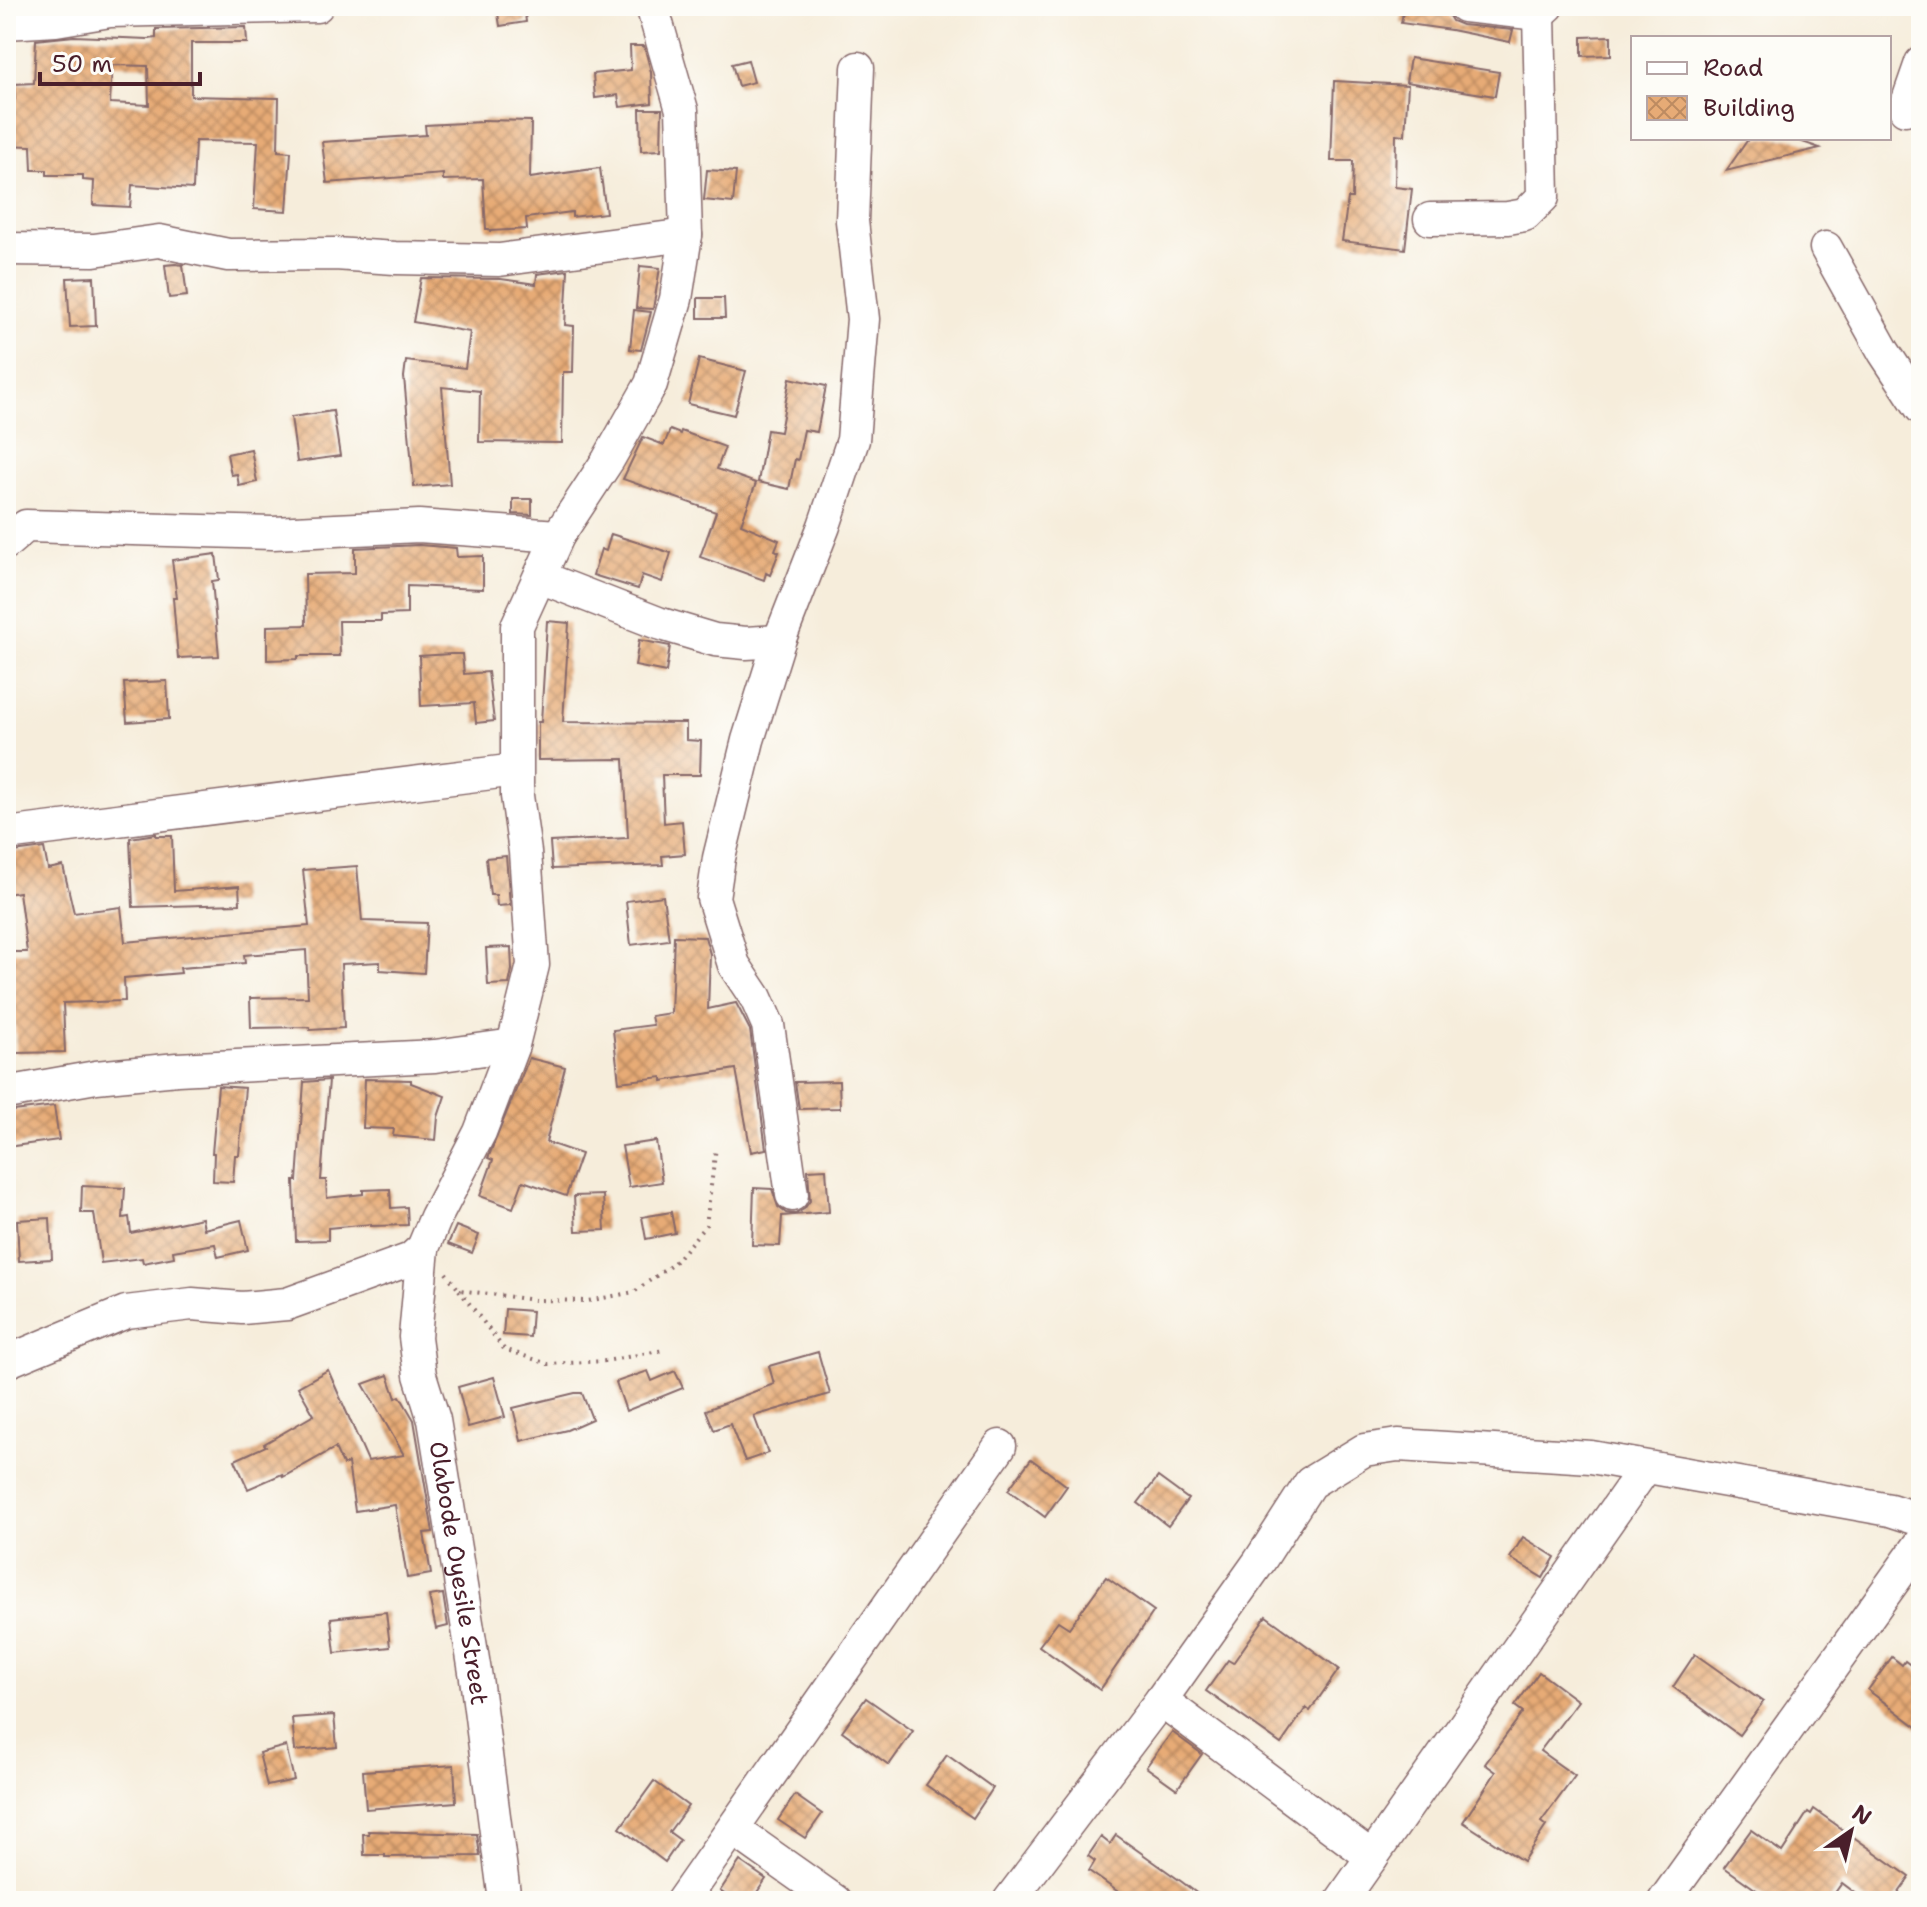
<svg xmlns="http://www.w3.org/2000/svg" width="1927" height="1907" font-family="'Shantell Sans',sans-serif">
	<defs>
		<pattern id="building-cross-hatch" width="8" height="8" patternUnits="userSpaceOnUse" patternTransform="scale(2)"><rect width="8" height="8" fill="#e7ab76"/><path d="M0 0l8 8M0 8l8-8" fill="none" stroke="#bd8b61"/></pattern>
	</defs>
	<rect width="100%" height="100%" fill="#fdfcf7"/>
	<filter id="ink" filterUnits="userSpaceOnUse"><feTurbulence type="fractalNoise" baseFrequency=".0125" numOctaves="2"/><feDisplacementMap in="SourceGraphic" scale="16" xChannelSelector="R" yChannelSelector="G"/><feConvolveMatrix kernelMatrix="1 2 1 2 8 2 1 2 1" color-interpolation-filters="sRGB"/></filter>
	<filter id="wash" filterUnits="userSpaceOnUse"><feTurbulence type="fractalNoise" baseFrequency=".006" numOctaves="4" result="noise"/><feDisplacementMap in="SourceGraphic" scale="32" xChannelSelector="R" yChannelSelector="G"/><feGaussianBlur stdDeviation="1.8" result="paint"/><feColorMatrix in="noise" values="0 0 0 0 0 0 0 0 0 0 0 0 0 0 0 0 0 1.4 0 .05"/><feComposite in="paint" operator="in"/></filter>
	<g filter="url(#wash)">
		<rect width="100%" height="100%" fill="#f6eddb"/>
		<g id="blocks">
			<!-- building -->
			<g fill="url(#building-cross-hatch)" fill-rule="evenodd">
				<polygon points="524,6 526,22 500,26 497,7"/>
				<polygon points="1404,6 1446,11 1452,21 1462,25 1513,30 1510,42 1451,30 1401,23"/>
				<path d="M246,27L247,43H191V96L279,98L278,151L291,152L287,211L254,209L258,142L195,141L193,189L132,185L130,207L93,205L94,181L83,180V175H47V170H32L31,146L6,145V98L15,99L14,84L34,83L36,40L74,36L148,39L156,38V29ZM112,65L148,66L149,105L110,103Z"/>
				<polygon points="1611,36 1611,55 1582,56 1582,37"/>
				<polygon points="630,46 644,46 651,72 652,103 620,107 618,95 595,98 593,74 631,70"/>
				<polygon points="1410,58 1499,72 1495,96 1406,82"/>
				<polygon points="748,60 754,82 738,86 732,64"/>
				<polygon points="1334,81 1408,85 1405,135 1396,134 1395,187 1412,189 1405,249 1342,241 1348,198 1352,198 1353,161 1331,161"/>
				<polygon points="640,109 662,109 661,150 641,151"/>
				<polygon points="482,120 531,121 530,178 600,168 606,213 572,217 572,212 526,218 527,229 490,231 489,229 486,229 483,179 443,180 443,174 327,183 322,142 426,135 425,125 482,122"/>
				<polygon points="1749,138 1791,138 1820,148 1726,171"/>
				<polygon points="707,170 736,172 733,203 704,200"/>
				<polygon points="175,264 183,265 187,296 169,298 165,265"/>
				<polygon points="640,266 660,268 653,309 636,308"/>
				<polygon points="568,270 565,325 574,326 573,372 563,372 562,443 479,442 480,391 442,387 450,484 414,487 404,377 406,361 465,368 470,332 413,322 421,278 501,279 536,284 537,274"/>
				<polygon points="94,277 96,326 70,327 67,278"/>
				<polygon points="698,298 724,298 725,318 698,318"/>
				<polygon points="634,310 651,312 641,350 630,349"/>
				<polygon points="699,359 746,371 734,415 688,404"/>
				<polygon points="790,378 826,386 817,432 804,430 798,460 795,459 789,489 758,482 767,430 780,432"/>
				<polygon points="333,411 340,456 297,462 291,417"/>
				<polygon points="670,430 680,434 681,431 725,447 717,469 756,483 741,524 779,540 775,550 779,552 770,575 766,573 764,580 700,557 716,512 623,479 643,437 664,445"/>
				<polygon points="251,449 257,482 239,486 237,474 231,475 227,454"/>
				<polygon points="513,499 532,499 532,515 513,514"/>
				<polygon points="611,534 671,553 662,582 642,575 638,589 593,575 601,549 606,551"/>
				<polygon points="419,545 456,548 457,557 483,556 483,589 407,586 407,614 381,615 381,621 339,621 340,656 298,656 298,659 267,660 267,626 306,625 305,574 355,573 355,548"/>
				<polygon points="216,554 219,580 212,581 219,656 178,658 173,598 177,598 172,560"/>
				<polygon points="547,621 569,623 563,722 686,723 686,740 701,741 700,775 662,775 664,823 682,821 685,854 662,856 663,865 552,869 550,842 628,838 624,759 538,760 538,722 541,722"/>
				<polygon points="639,640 670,646 666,672 635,666"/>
				<polygon points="451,654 462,654 464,674 488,672 494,721 476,723 474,703 421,706 419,656"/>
				<polygon points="167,681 169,719 127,722 124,683"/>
				<polygon points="156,834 156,836 172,836 174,891 239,886 240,904 133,907 130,838"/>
				<polygon points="44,848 48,869 63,866 74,913 121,907 125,942 309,926 303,870 357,866 362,921 427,923 424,973 380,970 380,962 341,964 344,1028 310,1030 309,1027 251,1028 250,998 308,997 306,950 244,955 245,963 180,968 181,973 124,978 125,1001 63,1003 65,1052 16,1053 12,952 27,952 19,892 6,894 6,853"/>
				<polygon points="506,856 510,905 497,906 496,895 490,895 486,858"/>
				<polygon points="663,896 669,940 631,945 626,901"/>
				<polygon points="674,936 705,937 710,954 708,1009 736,1003 750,1030 766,1149 751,1152 736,1069 662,1081 662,1077 619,1082 613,1030 653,1025 651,1016 671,1013"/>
				<polygon points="511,947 512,970 509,984 488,985 486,948"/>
				<polygon points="529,1058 565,1067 546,1142 581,1154 566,1196 523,1181 513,1208 480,1196 493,1160 488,1158"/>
				<polygon points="365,1079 411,1080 411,1083 445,1096 438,1117 436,1140 393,1136 394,1129 363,1128"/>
				<polygon points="329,1080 321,1180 326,1180 327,1198 363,1194 363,1190 390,1189 391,1208 407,1207 408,1225 371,1226 371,1224 328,1228 328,1240 296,1241 294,1181 297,1181 304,1082"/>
				<polygon points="839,1081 840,1108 799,1109 795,1082"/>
				<polygon points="218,1086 245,1088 239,1155 235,1155 233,1182 213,1181 214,1153 212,1153"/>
				<polygon points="54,1106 59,1140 6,1147 6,1112"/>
				<polygon points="656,1141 662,1182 629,1187 622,1146"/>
				<polygon points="826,1169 829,1212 782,1216 780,1246 752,1245 754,1188 772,1189 778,1207 786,1213 795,1214 804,1209 810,1201 808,1170"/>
				<polygon points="82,1186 125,1188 123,1218 129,1217 131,1233 202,1218 204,1229 241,1220 248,1250 218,1257 215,1244 173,1251 174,1257 143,1263 142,1258 101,1263 94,1213 81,1213"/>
				<polygon points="603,1195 605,1230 576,1231 574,1196"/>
				<polygon points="671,1212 675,1233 646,1239 642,1217"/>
				<polygon points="50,1218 52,1259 19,1261 17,1220"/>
				<polygon points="456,1226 479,1235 472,1253 448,1244"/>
				<polygon points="505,1309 532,1311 530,1337 503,1335"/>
				<polygon points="818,1352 830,1394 754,1416 768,1453 745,1461 730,1424 714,1430 706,1410 774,1384 769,1366"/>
				<polygon points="328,1370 368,1461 404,1455 363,1384 388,1375 396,1398 400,1396 414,1420 433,1532 424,1533 431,1574 407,1578 395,1505 355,1511 348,1463 343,1465 335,1448 283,1477 282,1474 248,1489 235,1460 266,1446 264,1444 314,1415 298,1387"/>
				<polygon points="648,1371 652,1381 675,1371 683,1388 626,1411 616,1382"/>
				<polygon points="494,1377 505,1417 468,1427 458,1387"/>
				<polygon points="575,1393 582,1393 592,1419 567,1430 521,1441 513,1408"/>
				<polygon points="1031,1459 1067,1486 1045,1517 1008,1490"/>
				<polygon points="1158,1477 1188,1499 1168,1526 1138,1503"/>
				<polygon points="1523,1537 1555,1557 1543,1578 1510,1558"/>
				<polygon points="1106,1577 1154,1611 1100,1690 1039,1646 1058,1621 1069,1628"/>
				<polygon points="443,1594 448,1626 436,1629 429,1596"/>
				<polygon points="386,1612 390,1647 335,1653 331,1618"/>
				<polygon points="1266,1616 1339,1669 1310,1711 1306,1708 1281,1744 1206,1691 1228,1660 1233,1663"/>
				<polygon points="1695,1654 1763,1702 1739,1735 1673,1687"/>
				<polygon points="1892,1657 1902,1665 1905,1661 1921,1673 1921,1730 1868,1690"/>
				<polygon points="1539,1672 1578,1701 1540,1751 1575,1776 1541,1822 1546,1826 1523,1861 1463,1822 1496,1772 1485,1764 1523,1712 1515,1706"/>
				<polygon points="866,1698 913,1731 889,1765 842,1731"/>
				<polygon points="334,1715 337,1747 295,1751 292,1718"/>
				<polygon points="1172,1732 1202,1754 1177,1789 1146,1767"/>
				<polygon points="286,1746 294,1780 267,1786 259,1753"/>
				<polygon points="947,1755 993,1788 973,1818 926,1785"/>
				<polygon points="454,1765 456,1802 366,1809 363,1771"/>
				<polygon points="654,1781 688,1806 669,1832 680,1840 665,1862 620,1828"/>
				<polygon points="795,1795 822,1814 805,1838 778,1820"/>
				<polygon points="1814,1809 1910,1877 1893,1901 1866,1901 1842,1883 1829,1901 1772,1901 1724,1867 1751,1830 1782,1852 1808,1812 1811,1814"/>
				<polygon points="368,1831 477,1834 480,1856 385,1857 385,1855 364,1855 363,1834 369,1834"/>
				<polygon points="1116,1835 1182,1882 1207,1901 1131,1901 1089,1871 1095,1861 1088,1856 1101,1837 1110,1844"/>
				<polygon points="740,1861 766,1879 751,1901 735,1901 720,1891"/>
			</g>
		</g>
	</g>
	<g filter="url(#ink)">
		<use href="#blocks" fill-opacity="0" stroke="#866769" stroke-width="2"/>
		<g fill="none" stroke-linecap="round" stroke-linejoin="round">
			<defs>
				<g id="minor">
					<polyline points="1464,6 1539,14 1548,6"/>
					<polyline points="6,23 56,20 110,11 317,6"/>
					<polyline points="1905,109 1921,63"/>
					<polyline points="1430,219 1508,218 1525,215 1543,197 1539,14"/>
					<polyline points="1826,248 1884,352 1921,408"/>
					<polyline points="6,249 94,250 159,241 228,255 335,254 395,258 499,260 686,235"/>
					<polyline points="6,543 26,526 273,533 419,526 558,536"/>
					<polyline points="540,577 658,623 715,640 746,643 779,641"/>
					<polyline points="6,834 516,770"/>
					<polyline points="6,1093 96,1077 177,1069 435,1056 513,1045"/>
					<polyline points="792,1195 768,1025 756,998 734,965 713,898 719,858 748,740 779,641 824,526 853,440 863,319 852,221 858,68"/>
					<path id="s1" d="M423,1248L415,1337L420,1375L434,1420L476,1678L505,1901"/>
					<polyline points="6,1362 126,1312 192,1304 242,1308 287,1304 411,1259 423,1248 436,1217 480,1132 513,1045 533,965 525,852 517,796 517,626 558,536 608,460 651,384 676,299 686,235 682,110 652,6"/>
					<polyline points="1161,1700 1372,1857"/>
					<polyline points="733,1829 835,1901"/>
					<polyline points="682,1901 1000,1446"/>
					<polyline points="1009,1901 1161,1700 1259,1562 1310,1483 1364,1450 1398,1445 1591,1457 1890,1510 1921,1520"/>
					<polyline points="1341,1901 1645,1468"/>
					<polyline points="1664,1901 1921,1543"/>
				</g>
			</defs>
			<!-- minor casing -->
			<use href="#minor" stroke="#866769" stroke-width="35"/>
			<!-- path -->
			<g stroke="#866769" stroke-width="4" stroke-dasharray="2 6" stroke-linecap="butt">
				<polyline points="446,1273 459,1290 535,1300 588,1301 634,1292 673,1264 706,1225 716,1147"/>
				<polyline points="459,1290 504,1349 548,1364 606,1361 664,1350"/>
			</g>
			<!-- minor -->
			<use href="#minor" stroke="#fff" stroke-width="32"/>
		</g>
	</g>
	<g text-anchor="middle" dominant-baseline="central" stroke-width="8" stroke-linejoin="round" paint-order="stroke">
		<!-- street labels -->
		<g font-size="24" fill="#4a1f2b" stroke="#fdfcf7">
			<text stroke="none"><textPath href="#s1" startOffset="330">Olabode Oyesile Street</textPath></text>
		</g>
	</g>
	<!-- margin -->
	<rect width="1927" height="1907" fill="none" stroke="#fdfcf7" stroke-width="32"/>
	<!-- legend -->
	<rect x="1631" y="36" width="260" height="104" fill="#fdfcf7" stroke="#b5a4a5" stroke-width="2"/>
	<rect x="1647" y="62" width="40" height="12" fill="#ffffff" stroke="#b5a4a5" stroke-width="2"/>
	<text x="1703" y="76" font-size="24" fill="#4a1f2b">Road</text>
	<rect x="1647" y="96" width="40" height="24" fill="url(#building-cross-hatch)" stroke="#b5a4a5" stroke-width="2"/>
	<text x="1703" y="116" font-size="24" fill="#4a1f2b">Building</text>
	<!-- north arrow -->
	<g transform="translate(1851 1831) rotate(34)" stroke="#fdfcf7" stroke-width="6" paint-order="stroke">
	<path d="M0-6L14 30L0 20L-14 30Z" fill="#4a1f2b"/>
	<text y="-12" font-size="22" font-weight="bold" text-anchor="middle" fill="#4a1f2b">N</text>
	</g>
	<!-- scale -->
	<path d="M40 72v12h160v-12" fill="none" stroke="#4a1f2b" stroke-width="4"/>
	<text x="52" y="72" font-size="24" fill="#4a1f2b" stroke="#fdfcf7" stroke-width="6" paint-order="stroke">50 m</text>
</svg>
